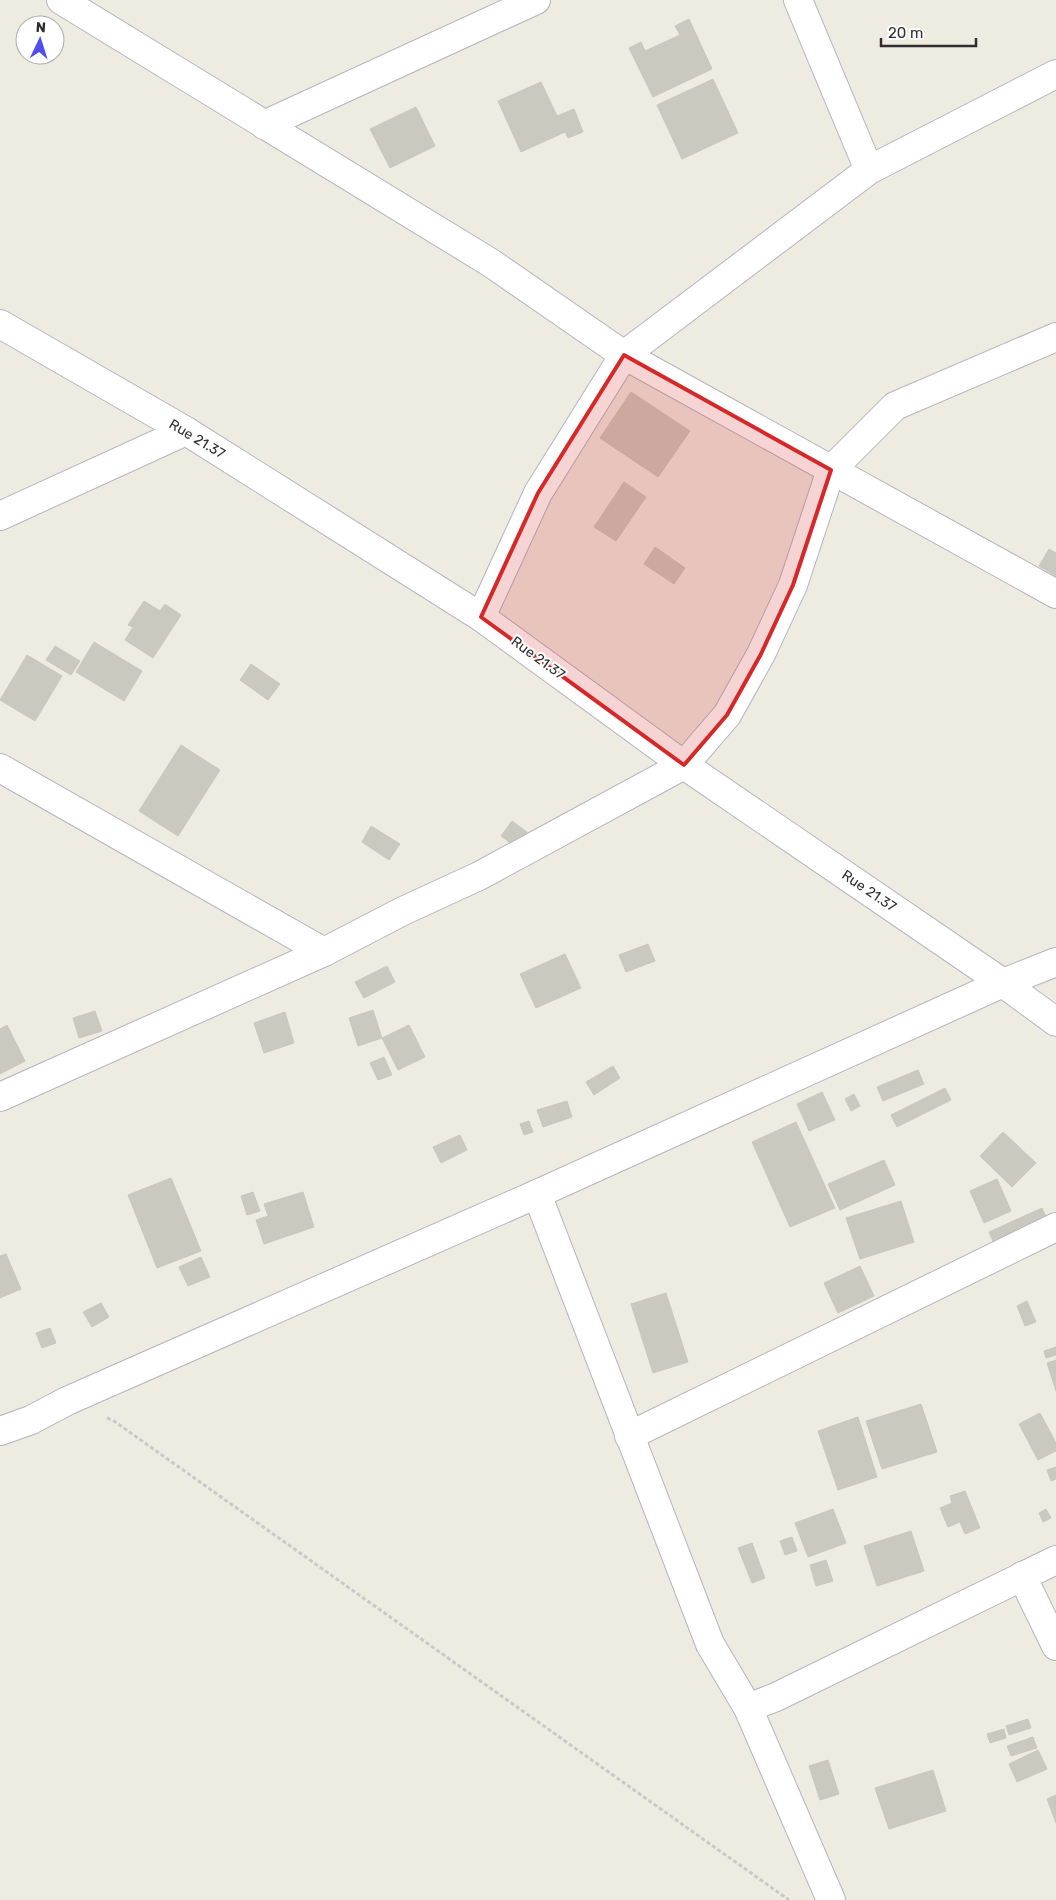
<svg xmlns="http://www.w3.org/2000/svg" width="1056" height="1900" font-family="Rubik,sans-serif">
	<rect width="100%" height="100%" fill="#eeebe1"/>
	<!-- building -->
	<g fill="#cac9bf" stroke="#cac7bb">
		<polygon points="689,19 712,69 653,97 629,48 641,42 645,51 680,35 675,26"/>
		<polygon points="713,79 738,133 682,159 657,105"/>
		<polygon points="541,82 557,116 574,109 583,132 568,138 565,132 521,152 498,101"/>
		<polygon points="416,107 435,146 390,168 370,129"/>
		<polygon points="631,392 690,431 658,477 600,438"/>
		<polygon points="624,482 646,497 616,541 594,527"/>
		<polygon points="655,547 685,568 674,584 644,564"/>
		<polygon points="1049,549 1056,553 1056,576 1039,566"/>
		<polygon points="144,601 160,611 165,604 181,615 153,658 125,640 133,627 128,625"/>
		<polygon points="94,642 142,671 124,701 76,672"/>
		<polygon points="55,646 80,661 71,675 46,660"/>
		<polygon points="27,655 62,676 35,721 0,700"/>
		<polygon points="251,664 280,684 268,700 240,680"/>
		<polygon points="181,745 220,770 178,836 139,811"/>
		<polygon points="512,821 527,832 516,847 501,836"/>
		<polygon points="371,826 400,844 389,860 362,842"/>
		<polygon points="648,944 655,961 626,972 619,955"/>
		<polygon points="565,954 581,988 536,1008 520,974"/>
		<polygon points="387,966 395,982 364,998 355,982"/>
		<polygon points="373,1010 382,1038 358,1046 349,1018"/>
		<polygon points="95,1011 102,1031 79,1038 73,1018"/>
		<polygon points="285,1012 294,1043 264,1053 254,1023"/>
		<polygon points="7,1025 25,1061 0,1074 0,1029"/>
		<polygon points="409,1025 425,1057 398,1070 382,1038"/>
		<polygon points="384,1057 392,1075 378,1080 370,1063"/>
		<polygon points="613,1066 620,1078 594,1095 586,1082"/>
		<polygon points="918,1070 924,1084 883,1101 877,1087"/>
		<polygon points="945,1088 951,1100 897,1127 891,1115"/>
		<polygon points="822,1092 835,1120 809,1131 797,1104"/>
		<polygon points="854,1094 860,1106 851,1111 845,1099"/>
		<polygon points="567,1101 572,1117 543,1127 537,1110"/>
		<polygon points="529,1121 533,1132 524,1135 520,1124"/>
		<polygon points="796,1122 835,1208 790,1227 752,1142"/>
		<polygon points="1003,1132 1036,1163 1012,1187 980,1156"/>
		<polygon points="460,1135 467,1150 441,1163 433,1147"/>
		<polygon points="884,1160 895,1185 840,1210 828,1184"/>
		<polygon points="171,1178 201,1251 157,1268 128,1195"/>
		<polygon points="997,1179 1011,1211 984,1223 970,1191"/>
		<polygon points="253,1192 260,1211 247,1215 241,1196"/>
		<polygon points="303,1192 314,1227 264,1244 256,1220 268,1216 264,1204"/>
		<polygon points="901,1201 914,1242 860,1259 846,1218"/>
		<polygon points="1042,1208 1051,1228 997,1251 989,1232"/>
		<polygon points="6,1254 21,1289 0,1298 0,1256"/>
		<polygon points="201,1257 210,1277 188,1286 179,1267"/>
		<polygon points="860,1266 874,1296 838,1313 824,1283"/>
		<polygon points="666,1293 688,1362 653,1373 631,1304"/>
		<polygon points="1027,1301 1036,1322 1025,1326 1017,1306"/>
		<polygon points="101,1303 109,1317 92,1327 83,1312"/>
		<polygon points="50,1328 56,1343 42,1348 36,1333"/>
		<polygon points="1056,1347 1056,1355 1046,1358 1044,1351"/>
		<polygon points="1056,1360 1056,1391 1047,1363"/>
		<polygon points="921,1404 937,1452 882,1469 866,1421"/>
		<polygon points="1040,1413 1056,1443 1056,1451 1038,1460 1019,1424"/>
		<polygon points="858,1417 877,1477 838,1490 818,1431"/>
		<polygon points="1056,1467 1056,1479 1051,1481 1047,1470"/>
		<polygon points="965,1491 980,1528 965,1534 960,1522 948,1527 940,1508 952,1503 950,1496"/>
		<polygon points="833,1509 846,1543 808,1557 795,1523"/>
		<polygon points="1046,1509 1051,1518 1043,1522 1039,1513"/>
		<polygon points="911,1531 924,1571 877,1586 864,1546"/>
		<polygon points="792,1537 797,1551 785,1555 780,1541"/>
		<polygon points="752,1543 765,1578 752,1583 738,1548"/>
		<polygon points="826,1560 833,1581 816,1586 810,1565"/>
		<polygon points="1028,1719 1031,1728 1009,1735 1006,1726"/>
		<polygon points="1004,1729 1006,1738 990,1743 987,1734"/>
		<polygon points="1033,1737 1037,1748 1011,1756 1007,1746"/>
		<polygon points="1038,1750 1047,1769 1017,1782 1009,1764"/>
		<polygon points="828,1760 839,1794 820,1800 809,1766"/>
		<polygon points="933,1770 946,1811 889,1829 875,1788"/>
		<polygon points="1056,1795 1056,1823 1047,1799"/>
	</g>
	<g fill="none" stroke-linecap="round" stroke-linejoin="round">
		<defs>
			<g id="minor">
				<polyline points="61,0 491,263 624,355 869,170 1056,74"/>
				<polyline points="798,0 869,170"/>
				<polyline points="264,125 536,0"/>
				<polyline points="0,324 186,431 481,617 684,765 1003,983 1056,1022"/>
				<polyline points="0,516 186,431"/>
				<polyline points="481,617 538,493 624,355 1056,594"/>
				<polyline points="0,768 324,952"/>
				<polyline points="0,1097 324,952 403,911 479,876 684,765 727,715 761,654 793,585 831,470 895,406 1056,337"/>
				<polyline points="537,1194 710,1644 748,1708 831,1900"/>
				<polyline points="0,1431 31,1420 67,1401 537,1194 1003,983 1056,962"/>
				<polyline points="629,1436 1056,1227"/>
				<polyline points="1022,1576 1056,1646"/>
				<polyline points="748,1708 776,1697 1056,1560"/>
			</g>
		</defs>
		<!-- minor casing -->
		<use href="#minor" stroke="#b5b4c0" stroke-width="30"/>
		<!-- path -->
		<polyline stroke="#c9c9c9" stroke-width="3" stroke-dasharray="4 2.5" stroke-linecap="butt" points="107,1418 114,1421 789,1900"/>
		<!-- minor -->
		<use href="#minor" stroke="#fff" stroke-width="28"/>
	</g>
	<!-- marked area -->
	<path fill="#d62828" fill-opacity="0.2" stroke="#d62828" stroke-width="4" stroke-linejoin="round" d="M624,355L831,470L793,585L761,654L727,715L684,765L481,617L538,493Z"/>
	<g text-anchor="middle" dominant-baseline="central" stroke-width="4" stroke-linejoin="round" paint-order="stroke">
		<!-- street labels -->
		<g font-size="14" fill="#2e2e2e" stroke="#fff">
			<text transform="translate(197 439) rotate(31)">Rue 21.37</text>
			<text transform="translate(538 658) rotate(36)">Rue 21.37</text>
			<text transform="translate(869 891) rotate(34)">Rue 21.37</text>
		</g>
	</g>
	<!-- north arrow -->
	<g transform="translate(40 40) rotate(4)"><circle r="24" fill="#ffffff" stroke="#ababab"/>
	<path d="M0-4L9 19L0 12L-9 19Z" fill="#4f4def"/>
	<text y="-8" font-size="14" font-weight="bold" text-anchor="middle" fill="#2e2e2e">N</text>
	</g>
	<!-- scale -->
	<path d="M881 38v8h95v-8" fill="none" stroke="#2e2e2e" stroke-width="2.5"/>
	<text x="888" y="38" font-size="15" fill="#2e2e2e" stroke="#ffffff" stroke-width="4" paint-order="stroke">20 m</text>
</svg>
